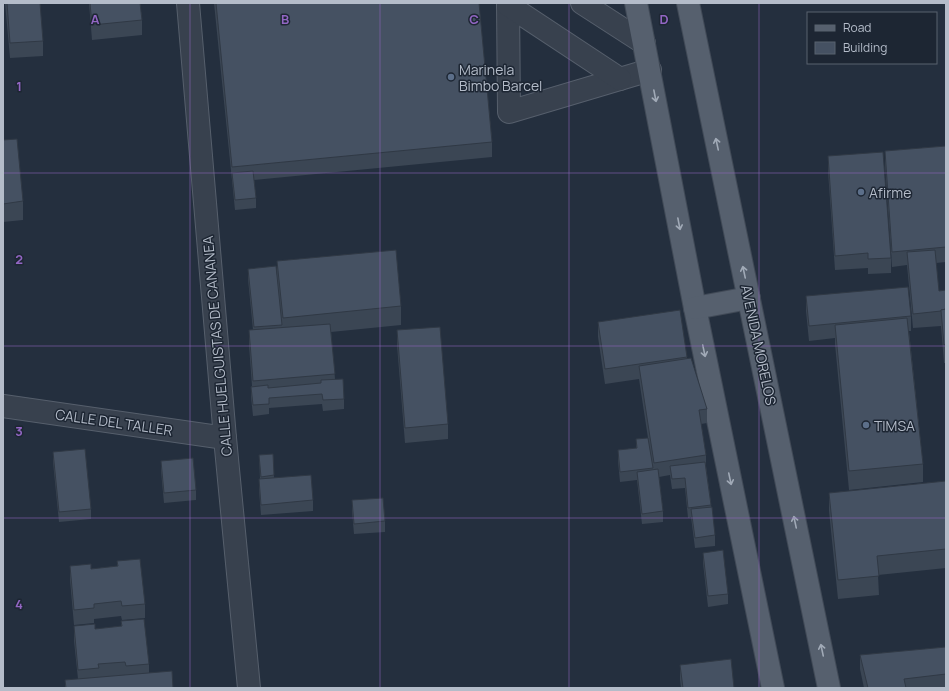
<svg xmlns="http://www.w3.org/2000/svg" width="949" height="691" font-family="Manrope,sans-serif">
	<rect width="100%" height="100%" fill="#242f3e"/>
	<g fill="none" stroke-linecap="round" stroke-linejoin="round">
		<defs>
			<g id="minor">
				<polyline points="188,3 225,438 249,688"/>
				<polyline points="508,3 509,112 650,70"/>
				<polyline points="582,3 644,43"/>
				<polyline points="508,5 620,79"/>
				<polyline points="3,406 225,438"/>
			</g>
			<g id="major">
				<polyline points="636,3 695,308 773,688"/>
				<polyline points="688,3 829,688"/>
				<polyline points="695,308 749,298"/>
			</g>
		</defs>
		<!-- minor casing -->
		<use href="#minor" stroke="#565f6c" stroke-width="24"/>
		<!-- major casing -->
		<use href="#major" stroke="#414a57" stroke-width="24"/>
		<!-- minor -->
		<use href="#minor" stroke="#38414e" stroke-width="22"/>
		<!-- major -->
		<use href="#major" stroke="#56606e" stroke-width="22"/>
	</g>
	<!-- wall -->
	<g fill="#3b4654">
		<polygon points="5,3 40,3 43,41 43,56 10,58"/>
		<polygon points="89,3 140,3 142,20 142,35 92,40"/>
		<polygon points="214,3 479,3 492,142 492,157 254,180 256,198 256,208 235,210"/>
		<polygon points="3,140 23,201 23,220 3,222"/>
		<polygon points="946,146 946,262 936,263 939,291 946,290 946,363 944,363 941,326 913,328 907,265 892,267 885,165 885,151"/>
		<polygon points="828,156 891,258 891,273 868,274 868,268 835,270 828,171"/>
		<polygon points="277,261 401,306 401,325 331,332 335,379 344,399 344,409 323,411 322,404 269,408 269,414 253,416 251,397 251,387 252,386 249,345 249,330 253,330 248,279 248,269 277,277"/>
		<polygon points="806,296 911,316 911,331 909,331 923,464 923,482 849,490 835,344 835,338 809,341 806,311"/>
		<polygon points="598,322 687,357 687,359 707,409 707,423 701,424 706,455 706,466 715,535 715,546 695,548 691,517 688,518 685,488 672,489 670,475 659,477 663,511 663,522 642,524 637,480 620,482 618,461 618,450 636,448 636,439 648,438 639,379 605,384 598,337"/>
		<polygon points="397,330 448,424 448,439 405,443 397,345"/>
		<polygon points="53,452 91,509 91,519 59,522 53,462"/>
		<polygon points="273,454 274,478 313,500 313,511 261,515 259,490 259,479 260,479 259,455"/>
		<polygon points="161,461 196,490 196,500 164,503 161,471"/>
		<polygon points="946,481 946,568 878,575 879,595 838,599 829,511 829,493"/>
		<polygon points="352,500 385,521 385,532 354,534 352,511"/>
		<polygon points="703,553 728,594 728,604 708,607 703,563"/>
		<polygon points="117,561 145,604 145,618 122,620 121,616 94,619 94,623 74,625 70,580 70,566 91,569 117,566"/>
		<polygon points="121,621 149,664 149,673 173,688 65,688 65,680 78,679 74,641 74,626 95,629 121,626"/>
		<polygon points="946,647 946,688 864,688 860,669 860,655"/>
		<polygon points="680,665 734,688 681,688 680,680"/>
	</g>
	<!-- building -->
	<g fill="#455162" stroke="#303945">
		<polygon points="7,3 40,3 43,41 10,43"/>
		<polygon points="90,3 140,3 142,20 92,25"/>
		<polygon points="216,3 479,3 492,142 232,167"/>
		<polygon points="17,139 23,201 3,204 3,140"/>
		<polygon points="946,146 946,247 892,252 885,151"/>
		<polygon points="883,152 891,258 868,259 868,253 835,256 828,156"/>
		<polygon points="253,171 256,198 235,200 232,173"/>
		<polygon points="396,250 401,306 283,318 277,261"/>
		<polygon points="935,250 939,291 946,290 946,309 941,310 941,311 913,314 907,252"/>
		<polygon points="276,266 282,325 254,327 248,269"/>
		<polygon points="908,287 911,316 809,326 806,296"/>
		<polygon points="946,309 946,344 944,345 941,310"/>
		<polygon points="680,310 687,357 605,369 598,322"/>
		<polygon points="907,318 923,464 849,471 835,325"/>
		<polygon points="330,324 335,374 253,381 249,330"/>
		<polygon points="440,327 448,424 405,428 397,330"/>
		<polygon points="691,358 707,409 699,410 706,455 654,463 639,366"/>
		<polygon points="343,379 344,399 323,400 322,394 269,398 269,404 253,405 251,387 268,385 268,388 321,383 321,380"/>
		<polygon points="648,438 653,468 620,472 618,450 637,448 636,439"/>
		<polygon points="85,449 91,509 59,512 53,452"/>
		<polygon points="273,454 274,475 261,477 259,455"/>
		<polygon points="193,458 196,490 164,493 161,461"/>
		<polygon points="705,462 711,505 688,508 685,478 672,479 670,466"/>
		<polygon points="658,469 663,511 642,514 637,472"/>
		<polygon points="311,475 313,500 261,505 259,479"/>
		<polygon points="946,481 946,549 877,556 879,576 838,580 829,493"/>
		<polygon points="383,498 385,521 354,524 352,500"/>
		<polygon points="712,507 715,535 695,538 691,509"/>
		<polygon points="723,550 728,594 708,596 703,553"/>
		<polygon points="140,559 145,604 122,606 121,601 94,604 94,608 74,610 70,566 91,564 91,569 118,566 117,561"/>
		<polygon points="144,619 149,664 126,666 125,662 98,664 99,668 78,670 74,626 95,624 95,629 122,626 121,621"/>
		<polygon points="946,647 946,674 904,679 906,688 868,688 860,655"/>
		<polygon points="731,659 734,688 683,688 680,665"/>
		<polygon points="172,671 173,688 66,688 65,680"/>
	</g>
	<!-- one-way arrows -->
	<defs><path id="oneway-shaft" d="M-6 0H5M1.5-3L5.5 0L1.5 3" fill="none" stroke-width="1.6" stroke-linecap="round" stroke-linejoin="round"/></defs>
	<g stroke="#a1aab7">
		<use href="#oneway-shaft" transform="translate(655 96) rotate(79)"/>
		<use href="#oneway-shaft" transform="translate(717 144) rotate(-102)"/>
		<use href="#oneway-shaft" transform="translate(679 224) rotate(79)"/>
		<use href="#oneway-shaft" transform="translate(744 272) rotate(-102)"/>
		<use href="#oneway-shaft" transform="translate(704 351) rotate(78)"/>
		<use href="#oneway-shaft" transform="translate(730 479) rotate(78)"/>
		<use href="#oneway-shaft" transform="translate(795 522) rotate(-102)"/>
		<use href="#oneway-shaft" transform="translate(822 650) rotate(-102)"/>
	</g>
	<!-- grid -->
	<path fill="none" stroke="#9266c3" stroke-width="1" stroke-opacity="0.55" d="M190,3V688M380,3V688M569,3V688M759,3V688M3,173H946M3,346H946M3,518H946"/>
	<!-- markers -->
	<g fill="#5c6f8a" stroke="#1d2633" stroke-width="1.5">
		<circle cx="451" cy="77" r="4"/>
		<circle cx="861" cy="192" r="4"/>
		<circle cx="866" cy="425" r="4"/>
	</g>
	<g text-anchor="middle" dominant-baseline="central" stroke-width="3" stroke-linejoin="round" paint-order="stroke">
		<!-- poi labels -->
		<g font-size="14" fill="#b4bcc9" stroke="#1d2633" text-anchor="start">
			<text x="459" y="69">Marinela<tspan x="459" dy="16">Bimbo Barcel</tspan></text>
			<text x="869" y="192">Afirme</text>
			<text x="874" y="425">TIMSA</text>
		</g>
		<!-- street labels -->
		<g font-size="14" fill="#b4bcc9" stroke="#1d2633">
			<text transform="translate(759 345) rotate(78)">AVENIDA MORELOS</text>
			<text transform="translate(217 346) rotate(-95)">CALLE HUELGUISTAS DE CANANEA</text>
			<text transform="translate(114 422) rotate(8)">CALLE DEL TALLER</text>
		</g>
	</g>
	<g font-size="13" text-anchor="middle" font-weight="bold" fill="#9266c3" stroke="#1d2633" stroke-width="3" stroke-linejoin="round" paint-order="stroke">
		<text x="95" y="24">A</text>
		<text x="285" y="24">B</text>
		<text x="474" y="24">C</text>
		<text x="664" y="24">D</text>
		<text x="19" y="91">1</text>
		<text x="19" y="264">2</text>
		<text x="19" y="436">3</text>
		<text x="19" y="609">4</text>
	</g>
	<!-- border -->
	<rect width="949" height="691" fill="none" stroke="#b4bcc9" stroke-width="8"/>
	<!-- legend -->
	<rect x="807" y="12" width="130" height="52" fill="#1d2633" stroke="#59626f"/>
	<rect x="815" y="25" width="20" height="6" fill="#56606e" stroke="#59626f"/>
	<text x="843" y="32" font-size="12" fill="#b4bcc9">Road</text>
	<rect x="815" y="42" width="20" height="12" fill="#455162" stroke="#59626f"/>
	<text x="843" y="52" font-size="12" fill="#b4bcc9">Building</text>
</svg>
